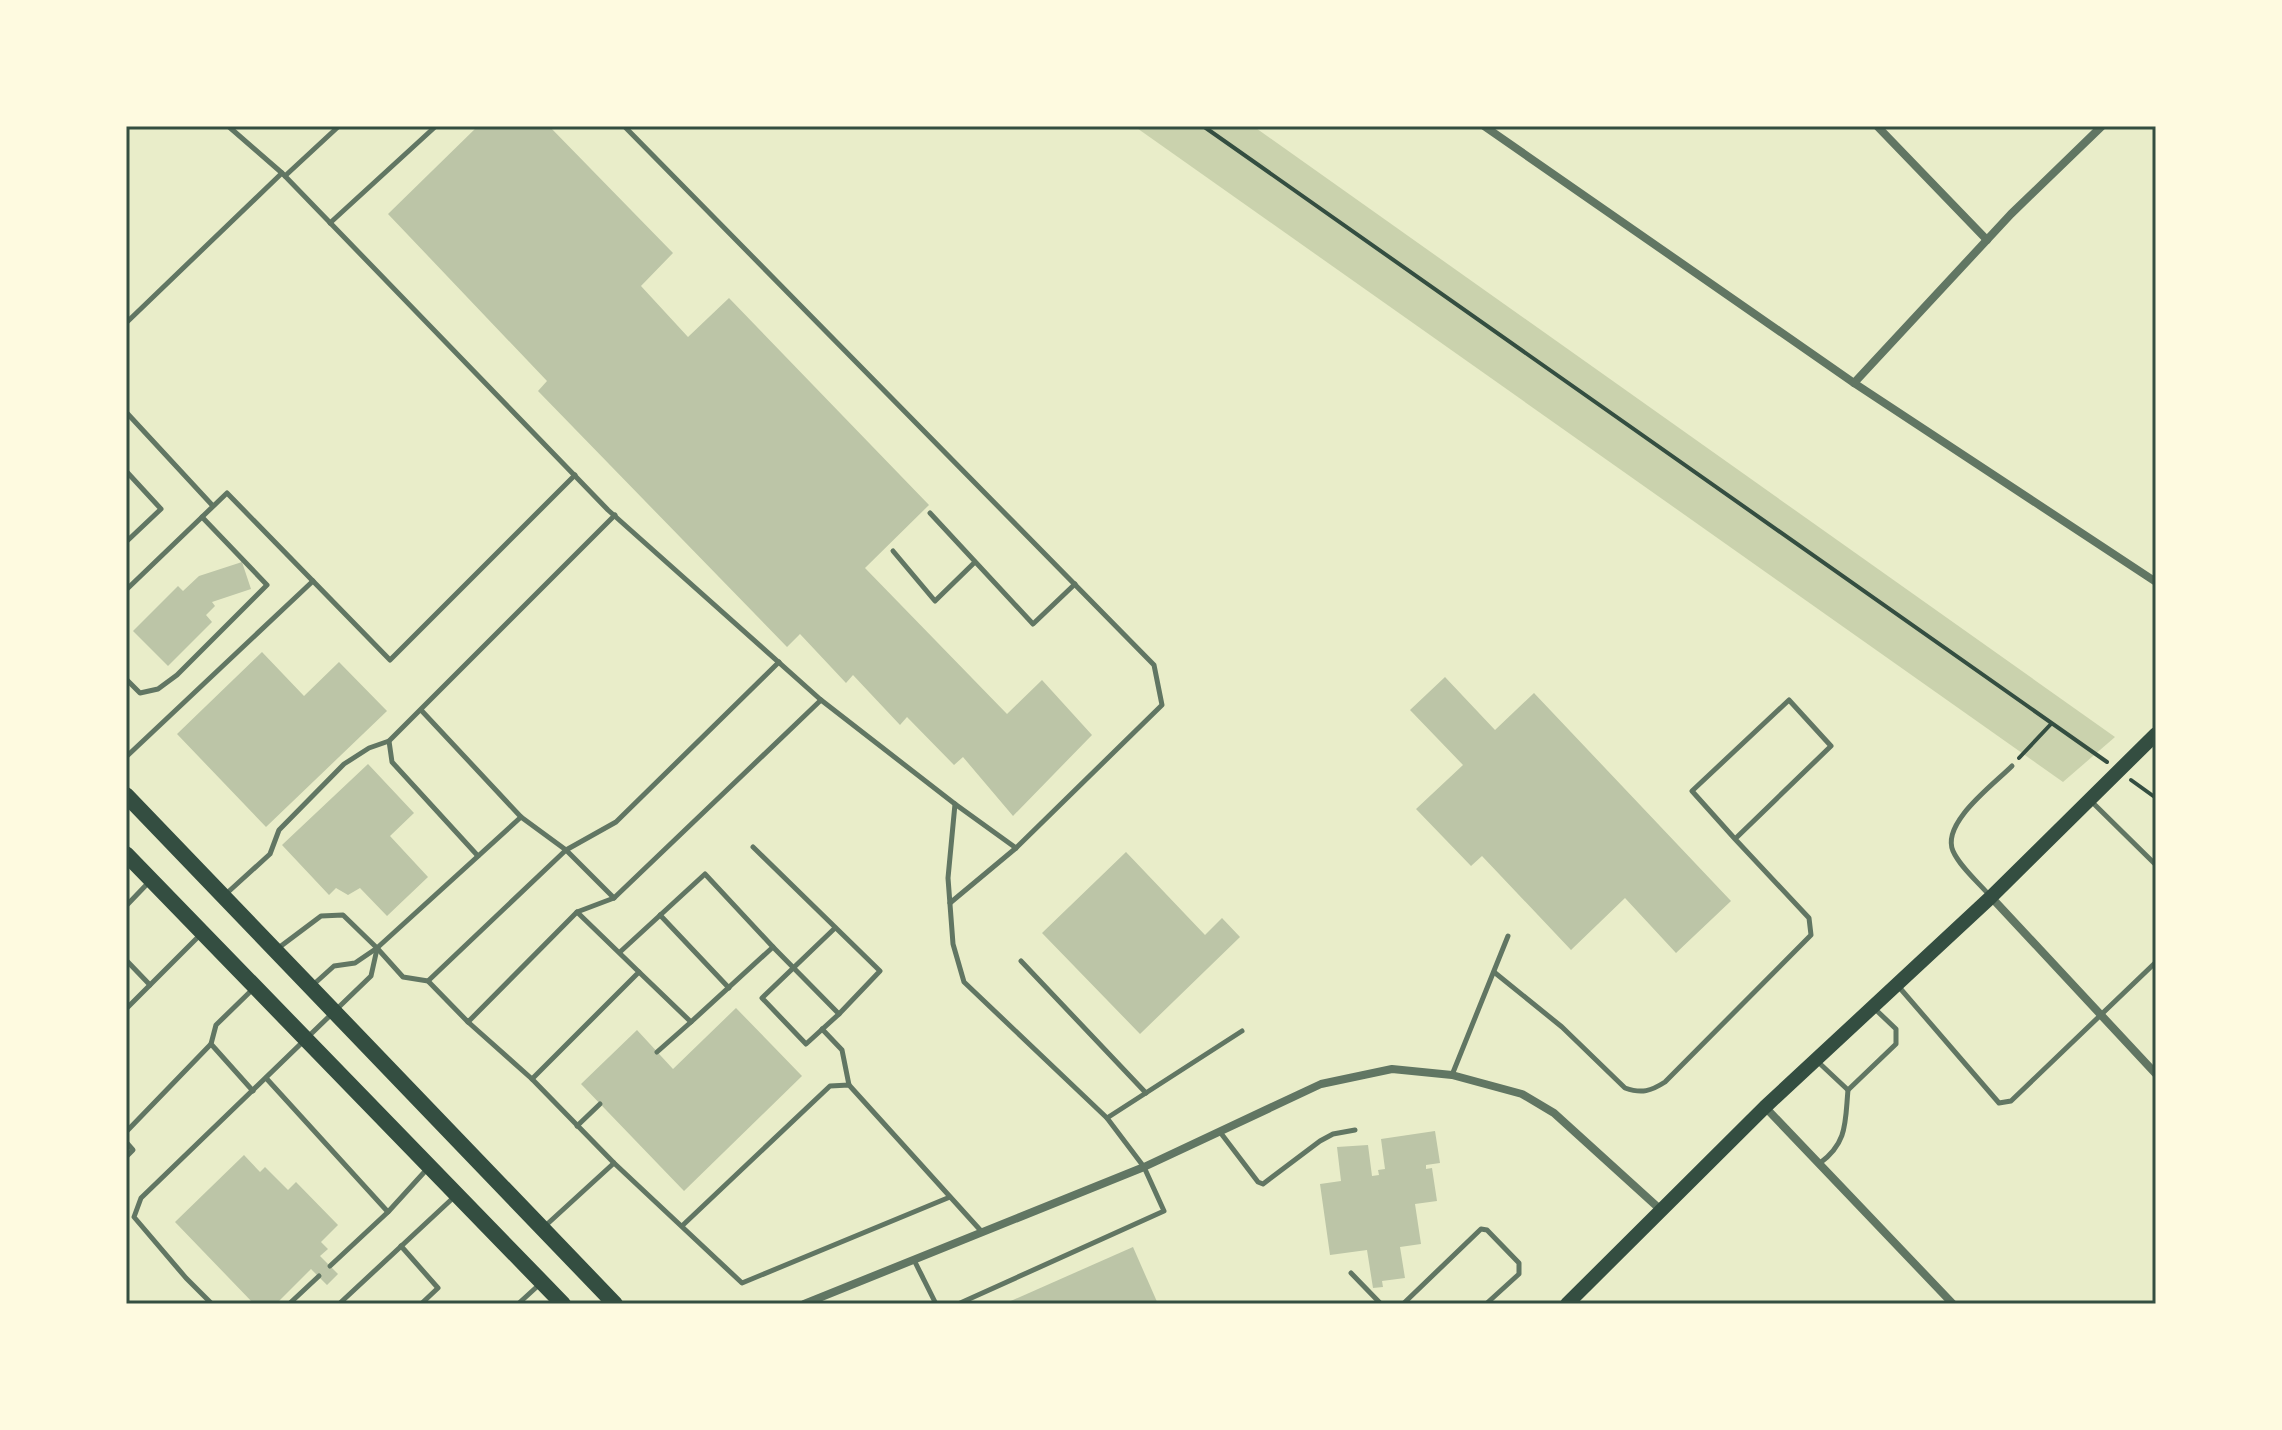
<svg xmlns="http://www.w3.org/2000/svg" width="2282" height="1430" font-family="'Open Sans',sans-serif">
	<rect width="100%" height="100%" fill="#e9edc9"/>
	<!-- green -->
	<polygon fill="#cad2ad" points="1134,126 1253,126 2115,737 2063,782"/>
	<!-- building -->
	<g fill="#bcc5a7">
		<polygon points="478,126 549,126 673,253 641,286 688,337 729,298 929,505 865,568 1007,714 1042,680 1092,735 1013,816 963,757 954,765 907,717 900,725 853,675 846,683 800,634 787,647 538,391 547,381 388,214"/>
		<polygon points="242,562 251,589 212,602 215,606 206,615 212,622 168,666 133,631 178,586 183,591 199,576"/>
		<polygon points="262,652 304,696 339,662 387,711 266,827 177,734"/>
		<polygon points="1445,677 1495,730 1534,693 1731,901 1676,953 1625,898 1571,950 1482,856 1471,866 1416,809 1463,765 1410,710"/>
		<polygon points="368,764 414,813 390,836 428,877 387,916 360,888 348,895 336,888 329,895 282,845"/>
		<polygon points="1126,852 1205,935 1222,918 1240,937 1140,1034 1042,933"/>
		<polygon points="736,1008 802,1076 684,1191 581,1084 637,1030 673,1069"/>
		<polygon points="1435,1131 1440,1163 1426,1165 1426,1169 1432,1168 1437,1201 1415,1204 1421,1244 1400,1247 1405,1278 1382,1281 1383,1287 1373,1288 1367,1250 1330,1255 1320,1184 1341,1181 1337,1147 1368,1145 1372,1176 1379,1175 1378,1170 1385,1169 1381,1139"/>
		<polygon points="244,1155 260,1172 265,1167 288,1190 296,1182 338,1225 321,1242 328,1249 320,1256 338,1274 327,1285 311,1269 276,1304 254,1304 175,1222"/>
		<polygon points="1133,1247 1158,1304 1004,1304"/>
	</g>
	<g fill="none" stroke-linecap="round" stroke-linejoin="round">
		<!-- path -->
		<g stroke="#344e41" stroke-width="4">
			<polyline points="1203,126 2107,762"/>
			<polyline points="2019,758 2051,724"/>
			<polyline points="2131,780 2156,798"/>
		</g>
		<!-- service -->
		<g stroke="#617663" stroke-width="5">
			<polyline points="228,126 282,173 608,510 821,700 955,804 948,878 953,944 964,982 1107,1118 1144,1167 1164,1211 958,1304"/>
			<polyline points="624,126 1154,665 1162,705 1016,848 950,903"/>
			<polyline points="285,176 339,126"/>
			<polyline points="330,223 436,126"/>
			<polyline points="126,323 282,173"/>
			<polyline points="126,412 213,506"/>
			<polyline points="126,471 161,509 126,542"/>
			<polyline points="930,513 1033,624 1075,584"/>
			<polyline points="202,517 227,493 390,660 575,475"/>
			<polyline points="893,551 935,601 975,562"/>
			<polyline points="126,590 202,517 267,585 177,675 158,689 140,693 126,679"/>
			<polyline points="421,710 521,817 566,850 614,898"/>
			<polyline points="126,757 313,581"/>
			<polyline points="2091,801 2156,865"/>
			<polyline points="955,804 1016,848"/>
			<polyline points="753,847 880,971 839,1014 773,947"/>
			<polyline points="478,856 392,762 389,741 615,515"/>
			<polyline points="227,893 270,854 279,830 344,764 369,748 389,741"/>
			<path d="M1990,896C1979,883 1960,867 1953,851C1941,823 1993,785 2012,766"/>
			<polyline points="126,906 150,881"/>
			<polyline points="660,915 729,988"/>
			<polyline points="835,928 762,998 806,1044 839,1014"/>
			<polyline points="277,949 321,916 343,915 377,948 403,977 428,981 468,1022 577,912 614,898 821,700"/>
			<polyline points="620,952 705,874 773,947 691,1022"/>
			<polyline points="126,960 150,985"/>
			<polyline points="1021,961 1146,1093"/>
			<polyline points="639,972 691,1022 657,1052"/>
			<path d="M1494,972L1562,1027L1625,1088C1642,1094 1651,1091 1665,1082L1811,935L1809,918L1735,839L1831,746L1789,700L1692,791L1735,839"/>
			<polyline points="428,981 566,850 616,822 779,662"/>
			<polyline points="314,984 334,966 355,963 377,948 521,817"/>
			<polyline points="1899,987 1999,1103 2011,1101 2156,962"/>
			<polyline points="126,1009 199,936"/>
			<polyline points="468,1022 532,1079 614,1163 742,1283 950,1197"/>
			<polyline points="822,1029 842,1050 849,1085"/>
			<polyline points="1816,1060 1848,1090 1896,1044 1896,1029 1875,1009"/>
			<polyline points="1452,1075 1508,936"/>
			<polyline points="266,1078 388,1212"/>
			<polyline points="532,1079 639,972 577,912"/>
			<polyline points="253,1091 211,1044 216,1025 254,988"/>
			<polyline points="1107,1118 1242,1031"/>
			<polyline points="577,1126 600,1104"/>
			<polyline points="126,1132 211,1044"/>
			<polyline points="1220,1132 1258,1182 1263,1184 1320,1141 1333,1134 1355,1130"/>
			<polyline points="126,1142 133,1150 126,1157"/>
			<path d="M1820,1163C1848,1142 1845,1122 1848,1090"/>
			<polyline points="683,1225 830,1086 849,1085 982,1232"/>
			<polyline points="544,1227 614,1163"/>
			<polyline points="401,1246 438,1288 421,1304"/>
			<polyline points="914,1260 936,1304"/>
			<polyline points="330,1266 388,1212 428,1168"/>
			<polyline points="1351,1273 1381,1304"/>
			<polyline points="212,1304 186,1278 134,1217 141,1198 371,976 377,949"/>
			<polyline points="289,1304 319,1276"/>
			<polyline points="339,1304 453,1198"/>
			<polyline points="518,1304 541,1283"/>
			<polyline points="1403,1304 1481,1229 1487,1230 1519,1263 1519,1274 1486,1304"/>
		</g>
		<!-- minor -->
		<g stroke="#617663" stroke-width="8">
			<polyline points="1484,126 1854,383 2156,582"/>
			<polyline points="1877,126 1987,240"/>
			<polyline points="1854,383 2011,214 2102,126"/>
			<polyline points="1991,897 2156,1074"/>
			<polyline points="1765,1107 1953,1304"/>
			<polyline points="804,1304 1144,1167 1321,1084 1392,1069 1452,1075 1522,1094 1554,1113 1662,1211"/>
		</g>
		<!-- secondary -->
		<polyline stroke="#344e41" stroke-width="14" points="1567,1304 1765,1107 1991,897 2156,734"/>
		<!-- primary -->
		<g stroke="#344e41" stroke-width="16">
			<polyline points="126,795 615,1304"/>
			<polyline points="126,854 563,1304"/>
		</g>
	</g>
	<!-- border -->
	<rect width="2282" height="1430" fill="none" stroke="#fefae0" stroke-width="256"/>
	<rect x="128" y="128" width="2026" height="1174" fill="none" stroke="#344e41" stroke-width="3"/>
</svg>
